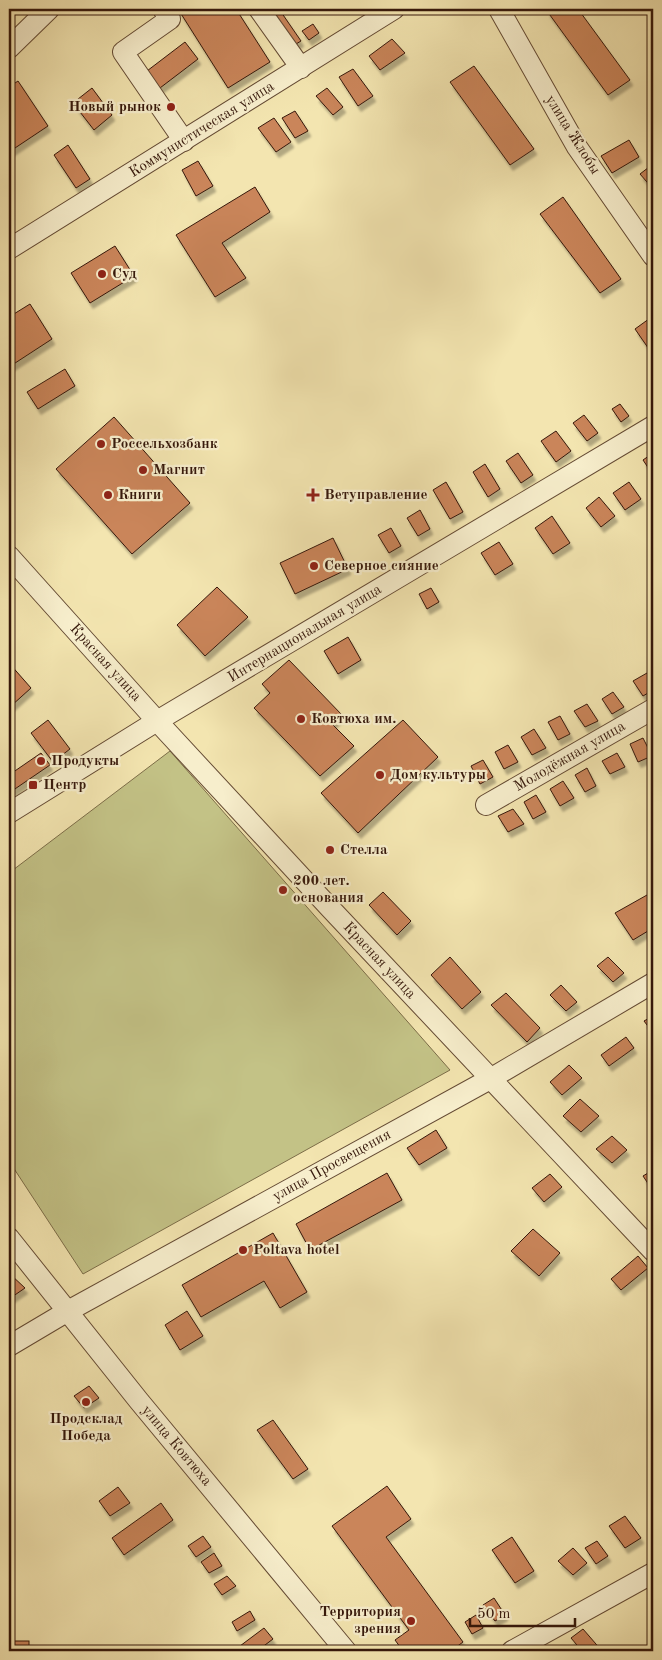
<svg xmlns="http://www.w3.org/2000/svg" width="662" height="1660" font-family="'Old Standard TT',serif">
	<defs>
		<filter id="shadow"><feDropShadow dx="3" dy="5.5" stdDeviation="1" flood-color="#0004"/></filter>
	</defs>
	<rect width="100%" height="100%" fill="#f3e5b0"/>
	<filter id="stains"><feTurbulence type="fractalNoise" baseFrequency=".004" numOctaves="4"/><feColorMatrix values="0 0 0 0 .2 0 0 0 0 .09 0 0 0 0 .02 0 0 0 .5 -.17"/></filter>
	<radialGradient id="worn" r=".72"><stop offset=".6" stop-color="#630" stop-opacity="0"/><stop offset="1" stop-color="#630" stop-opacity=".3"/></radialGradient>
	<!-- green -->
	<polygon fill="#c3c286" stroke="#7c6d48" points="170,751 450,1070 83,1274 9,1161 9,873"/>
	<!-- building -->
	<g fill="#ca855a" stroke="#36180b" filter="url(#shadow)">
		<polygon points="178,9 236,9 270,62 228,88"/>
		<polygon points="264,9 279,9 301,41 291,47"/>
		<polygon points="549,9 578,9 630,80 608,95 547,11"/>
		<polygon points="313,24 319,33 309,40 302,31"/>
		<polygon points="392,39 405,53 380,70 369,56"/>
		<polygon points="185,42 198,59 156,91 143,74"/>
		<polygon points="474,66 534,149 510,165 450,82"/>
		<polygon points="353,69 373,96 358,106 339,77"/>
		<polygon points="18,81 48,126 9,152 9,87"/>
		<polygon points="92,88 112,115 94,130 73,103"/>
		<polygon points="327,88 343,107 333,115 316,96"/>
		<polygon points="295,111 308,131 295,138 282,118"/>
		<polygon points="274,118 291,142 276,152 258,128"/>
		<polygon points="629,140 639,157 612,173 601,156"/>
		<polygon points="68,145 90,179 76,188 54,155"/>
		<polygon points="198,161 213,186 196,196 182,170"/>
		<polygon points="653,164 653,189 640,174"/>
		<polygon points="255,187 270,212 222,243 246,278 215,297 176,235"/>
		<polygon points="563,197 621,279 600,293 540,214"/>
		<polygon points="115,246 134,276 90,303 71,273"/>
		<polygon points="30,304 52,339 9,367 9,317"/>
		<polygon points="653,316 653,355 635,329"/>
		<polygon points="65,369 75,386 38,409 27,392"/>
		<polygon points="620,404 629,416 621,422 612,409"/>
		<polygon points="584,415 598,433 587,441 573,423"/>
		<polygon points="114,417 190,503 132,554 56,469"/>
		<polygon points="556,431 571,451 556,462 541,441"/>
		<polygon points="518,453 533,475 521,483 506,461"/>
		<polygon points="653,453 653,475 643,460"/>
		<polygon points="485,464 500,489 488,497 473,472"/>
		<polygon points="446,482 463,512 450,519 433,490"/>
		<polygon points="629,482 641,499 625,510 613,493"/>
		<polygon points="599,497 615,516 601,527 586,508"/>
		<polygon points="420,510 430,529 418,536 407,518"/>
		<polygon points="552,516 570,543 553,554 535,528"/>
		<polygon points="391,528 401,546 389,553 378,535"/>
		<polygon points="333,538 348,569 295,594 280,563"/>
		<polygon points="499,542 513,564 495,575 481,553"/>
		<polygon points="217,587 248,617 205,656 177,625"/>
		<polygon points="431,588 439,602 427,609 419,594"/>
		<polygon points="348,637 361,660 338,674 324,651"/>
		<polygon points="289,660 342,715 332,724 354,746 320,776 254,708 270,693 262,684"/>
		<polygon points="9,663 31,688 11,706 9,703"/>
		<polygon points="647,673 653,683 653,690 643,696 633,681"/>
		<polygon points="613,692 624,707 612,714 602,699"/>
		<polygon points="587,704 598,721 585,727 574,711"/>
		<polygon points="560,716 570,734 558,740 548,722"/>
		<polygon points="48,720 70,749 53,762 31,733"/>
		<polygon points="403,720 438,757 358,833 321,793"/>
		<polygon points="534,729 546,748 532,755 521,737"/>
		<polygon points="643,738 652,756 638,762 630,744"/>
		<polygon points="508,745 518,762 504,769 495,752"/>
		<polygon points="41,753 50,765 9,793 9,775"/>
		<polygon points="617,753 625,767 610,774 602,761"/>
		<polygon points="483,760 493,777 480,784 471,766"/>
		<polygon points="587,768 596,786 585,792 575,775"/>
		<polygon points="563,781 574,798 560,806 550,789"/>
		<polygon points="536,795 546,812 533,819 524,802"/>
		<polygon points="513,809 524,824 508,832 498,816"/>
		<polygon points="383,892 411,921 397,935 369,905"/>
		<polygon points="647,895 653,904 653,928 633,940 615,913"/>
		<polygon points="450,957 481,992 462,1009 431,975"/>
		<polygon points="608,957 624,973 613,982 597,966"/>
		<polygon points="561,985 577,1002 566,1011 550,995"/>
		<polygon points="506,993 540,1028 527,1042 491,1005"/>
		<polygon points="653,1016 653,1033 644,1021"/>
		<polygon points="626,1037 634,1048 609,1066 601,1055"/>
		<polygon points="569,1065 582,1078 562,1095 550,1082"/>
		<polygon points="580,1099 599,1116 581,1132 563,1116"/>
		<polygon points="436,1130 447,1148 419,1165 407,1148"/>
		<polygon points="612,1136 627,1150 612,1163 596,1149"/>
		<polygon points="653,1170 653,1191 643,1176"/>
		<polygon points="387,1173 402,1200 310,1250 296,1224"/>
		<polygon points="550,1174 562,1187 544,1202 532,1188"/>
		<polygon points="533,1229 560,1253 539,1276 511,1251"/>
		<polygon points="273,1233 307,1292 280,1308 264,1281 201,1317 182,1285"/>
		<polygon points="638,1256 648,1268 621,1290 611,1279"/>
		<polygon points="9,1274 10,1274 25,1288 9,1299"/>
		<polygon points="187,1311 203,1336 180,1350 165,1325"/>
		<polygon points="89,1386 99,1398 84,1408 74,1396"/>
		<polygon points="273,1420 308,1469 293,1479 257,1430"/>
		<polygon points="387,1486 411,1519 386,1537 463,1642 451,1651 403,1651 395,1640 409,1630 332,1526"/>
		<polygon points="118,1487 130,1503 110,1516 99,1501"/>
		<polygon points="161,1503 173,1520 124,1555 112,1538"/>
		<polygon points="625,1516 641,1538 625,1548 609,1526"/>
		<polygon points="203,1536 211,1547 196,1557 188,1546"/>
		<polygon points="512,1537 534,1571 515,1583 492,1550"/>
		<polygon points="597,1541 608,1556 596,1564 585,1548"/>
		<polygon points="573,1548 587,1563 573,1575 558,1561"/>
		<polygon points="214,1553 222,1566 209,1573 201,1562"/>
		<polygon points="227,1576 236,1586 222,1595 214,1584"/>
		<polygon points="494,1598 505,1615 495,1621 483,1605"/>
		<polygon points="250,1611 255,1620 237,1631 232,1622"/>
		<polygon points="476,1615 483,1628 472,1634 465,1622"/>
		<polygon points="264,1628 273,1639 257,1651 238,1651 236,1649"/>
		<polygon points="583,1629 602,1651 582,1651 571,1638"/>
		<rect x="9" y="1641" width="20" height="10"/>
	</g>
	<g fill="none" stroke-linecap="round" stroke-linejoin="round">
		<defs>
			<g id="minor">
				<polyline points="163,9 170,19 123,52 184,141"/>
				<polyline points="259,9 301,68"/>
				<polyline points="499,9 577,147 653,256"/>
				<polyline points="9,48 49,9"/>
				<polyline points="9,249 394,9"/>
				<polyline points="9,556 157,721 329,907 653,1251"/>
				<polyline points="486,805 653,709"/>
				<polyline points="9,813 157,721 653,426"/>
				<polyline points="9,1238 139,1401 346,1651"/>
				<polyline points="9,1346 68,1311 490,1079 653,983"/>
				<polyline points="512,1651 653,1573"/>
			</g>
		</defs>
		<!-- minor casing -->
		<use href="#minor" stroke="#654b34" stroke-width="22"/>
		<!-- minor -->
		<use href="#minor" stroke="#f7eecc" stroke-width="20"/>
	</g>
	<!-- markers -->
	<g fill="#8f2418" stroke="#f7eecc" stroke-width="2">
		<circle cx="171" cy="107" r="5"/>
		<circle cx="102" cy="274" r="5"/>
		<circle cx="101" cy="444" r="5"/>
		<circle cx="143" cy="470" r="5"/>
		<circle cx="108" cy="495" r="5"/>
		<path d="M310.5 487.5h5v5h5v5h-5v5h-5v-5h-5v-5h5z"/>
		<circle cx="314" cy="566" r="5"/>
		<circle cx="301" cy="719" r="5"/>
		<circle cx="41" cy="761" r="5"/>
		<circle cx="380" cy="775" r="5"/>
		<rect x="28" y="780" width="10" height="10" rx="2.5"/>
		<circle cx="330" cy="850" r="5"/>
		<circle cx="283" cy="890" r="5"/>
		<circle cx="243" cy="1250" r="5"/>
		<circle cx="86" cy="1402" r="5"/>
		<circle cx="411" cy="1621" r="5"/>
	</g>
	<g text-anchor="middle" dominant-baseline="central" stroke-width="4.5" stroke-linejoin="round" paint-order="stroke">
		<!-- poi labels -->
		<g font-size="15" font-weight="bold" fill="#36180b" stroke="#f7eecc" text-anchor="start">
			<text x="161" y="107" text-anchor="end">Новый рынок</text>
			<text x="112" y="274">Суд</text>
			<text x="111" y="444">Россельхозбанк</text>
			<text x="153" y="470">Магнит</text>
			<text x="118" y="495">Книги</text>
			<text x="324" y="495">Ветуправление</text>
			<text x="324" y="566">Северное сияние</text>
			<text x="311" y="719">Ковтюха им.</text>
			<text x="51" y="761">Продукты</text>
			<text x="390" y="775">Дом культуры</text>
			<text x="43" y="785">Центр</text>
			<text x="340" y="850">Стелла</text>
			<text x="293" y="881">200 лет.<tspan x="293" dy="17">основания</tspan></text>
			<text x="253" y="1250">Poltava hotel</text>
			<text x="86" y="1419" text-anchor="middle">Продсклад<tspan x="86" dy="17">Победа</tspan></text>
			<text x="401" y="1612" text-anchor="end">Территория<tspan x="401" dy="17">зрения</tspan></text>
		</g>
		<!-- street labels -->
		<g font-size="15" fill="#36180b" stroke="#f7eecc">
			<text transform="translate(202 130) rotate(-32)">Коммунистическая улица</text>
			<text transform="translate(572 135) rotate(58)">улица Жлобы</text>
			<text transform="translate(305 634) rotate(-31)">Интернациональная улица</text>
			<text transform="translate(105 663) rotate(48)">Красная улица</text>
			<text transform="translate(570 757) rotate(-30)">Молодёжная улица</text>
			<text transform="translate(379 961) rotate(47)">Красная улица</text>
			<text transform="translate(332 1166) rotate(-29)">улица Просвещения</text>
			<text transform="translate(176 1446) rotate(50)">улица Ковтюха</text>
		</g>
	</g>
	<!-- margin -->
	<rect width="662" height="1660" fill="none" stroke="#f3e5b0" stroke-width="30"/>
	<rect x="10" y="10" width="642" height="1640" fill="none" stroke="#36180b" stroke-width="2.5"/>
	<rect x="15" y="15" width="632" height="1630" fill="none" stroke="#36180b"/>
	<!-- scale -->
	<path d="M470 1618v8h105v-8" fill="none" stroke="#36180b" stroke-width="2.5"/>
	<text x="477" y="1618" font-size="15" fill="#36180b" stroke="#f7eecc" stroke-width="4" paint-order="stroke">50 m</text>
	<rect width="100%" height="100%" filter="url(#stains)"/>
	<rect width="100%" height="100%" fill="url(#worn)"/>
</svg>
